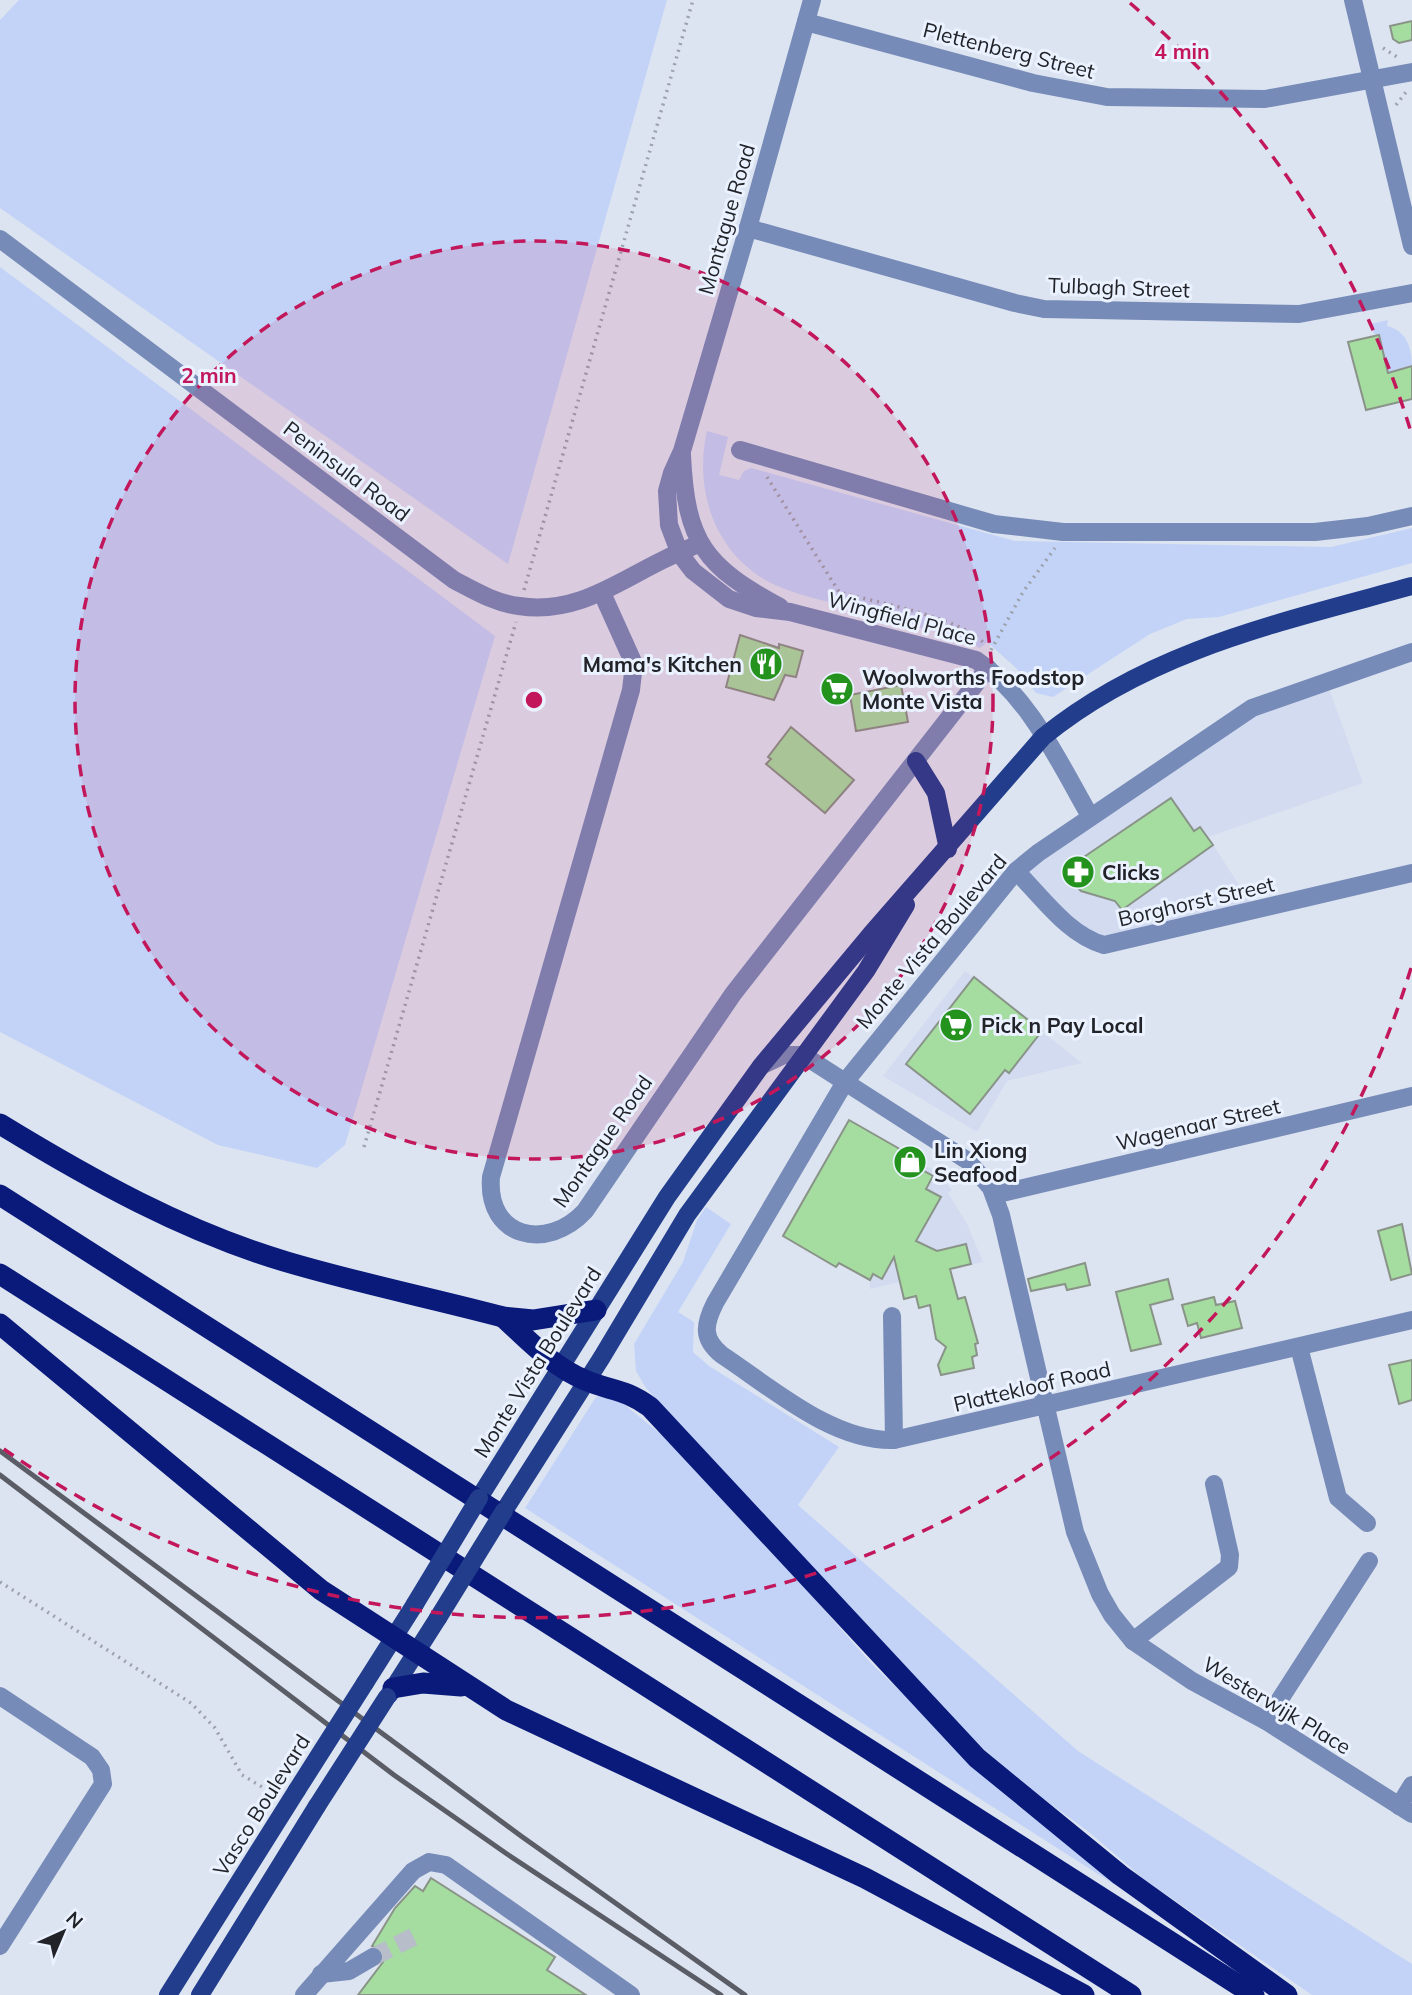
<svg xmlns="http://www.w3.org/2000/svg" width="1412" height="1995" font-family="Mulish,sans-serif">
	<rect width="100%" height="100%" fill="#dde4f1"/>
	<!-- built -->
	<g fill="#d2dbf0">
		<polygon points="1327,683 1363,783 1208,837 1254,908 1104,944 1017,871 1252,709"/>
		<polygon points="965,971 1082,1063 1007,1081 977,1132 883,1076"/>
		<polygon points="849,1120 938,1173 952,1190 948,1193 967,1224 983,1262 870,1289 870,1280 839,1263 836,1267 783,1236"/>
	</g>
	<!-- green -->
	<g fill="#c3d3f7">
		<polygon points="19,0 667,0 508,564 0,208 0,20"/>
		<polygon points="0,267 495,636 345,1145 317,1168 218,1145 0,1032"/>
		<path d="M1388,320L1387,326C1406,330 1412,348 1412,366L1388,373L1379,335L1374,334L1371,324Z"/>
		<path d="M707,431L728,437L719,475L739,480L744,471L751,468L1015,541L1331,547L1412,528V563L1219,617L1187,619L1150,634L1053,697L1036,693L1016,668L987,642L980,648L961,639C925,629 889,619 852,608C827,601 799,596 775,585C716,557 693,492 707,431Z"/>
		<polygon points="706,1207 731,1224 678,1312 694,1322 693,1352 709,1366 839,1447 798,1505 1078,1751 1412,1964 1412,1995 1312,1995 1145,1880 1090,1833 1010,1774 939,1706 646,1388 636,1371 634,1344 683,1262 697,1220"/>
		<polygon points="609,1392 668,1440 793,1574 869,1661 1017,1805 1137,1899 525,1508 596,1397"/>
	</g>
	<!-- building -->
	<g fill="#a5dc9f" stroke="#899388" stroke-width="2">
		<polygon points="1412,21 1412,40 1399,43 1393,39 1390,26"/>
		<polygon points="1379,335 1388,373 1412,366 1412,399 1366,410 1348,342"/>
		<polygon points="740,635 779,648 779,644 803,651 796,677 785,675 774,700 726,687"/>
		<polygon points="901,685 908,722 856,731 850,695"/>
		<polygon points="791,727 854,780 825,813 766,764 771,759 768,757"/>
		<polygon points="1171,798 1194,831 1200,827 1213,845 1122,910 1115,901 1081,891 1072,882 1075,863"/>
		<polygon points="974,977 1042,1031 1009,1073 1005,1070 970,1114 906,1064"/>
		<polygon points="849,1120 919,1160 915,1166 933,1176 926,1189 941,1197 916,1241 937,1251 966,1244 971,1264 950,1269 958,1299 965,1297 978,1343 975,1344 977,1355 972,1357 974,1368 941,1375 938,1365 946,1347 936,1339 930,1305 919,1308 916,1296 904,1299 894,1257 882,1279 873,1274 870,1280 839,1263 836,1267 783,1236"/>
		<polygon points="1402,1224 1412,1274 1391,1280 1378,1231"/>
		<polygon points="1085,1263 1090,1285 1067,1290 1065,1284 1031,1291 1028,1279"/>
		<polygon points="1168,1279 1173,1299 1150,1305 1161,1344 1131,1351 1116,1292"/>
		<polygon points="1214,1297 1216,1305 1235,1301 1242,1328 1201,1338 1197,1323 1188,1326 1182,1305"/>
		<polygon points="1412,1360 1412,1400 1399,1404 1389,1365"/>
		<polygon points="431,1878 555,1957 547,1970 586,1995 358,1995 383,1962 382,1951 372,1946 395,1908 415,1886 423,1891"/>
	</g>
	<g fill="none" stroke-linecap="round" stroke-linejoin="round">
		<!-- minor-tunnel -->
		<polyline stroke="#b7bdc9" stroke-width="18" stroke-dasharray="18 9" stroke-linecap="butt" points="373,1957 419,1934"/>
		<!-- path -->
		<g stroke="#9ca2ac" stroke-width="3.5" stroke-dasharray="2 5" stroke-linecap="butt">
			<polyline points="1383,48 1397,57"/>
			<polyline points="1396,105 1406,92"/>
			<path d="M767,477L839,592C877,603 956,616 983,642"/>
			<polyline points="524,590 693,0"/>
			<polyline points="991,650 1023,592 1055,548"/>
			<polyline points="364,1147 516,622"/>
			<polyline points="0,1582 191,1703 215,1728 242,1775 269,1791"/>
		</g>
		<!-- minor -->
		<g stroke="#778bb8" stroke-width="18">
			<path d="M812,0L748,228L682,451L672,473L667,491L669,525L680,554L693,571L729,599L756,608L790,612L976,660C1029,696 1059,762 1090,816"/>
			<polyline points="1353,0 1412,246"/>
			<polyline points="806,22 1033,83 1107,97 1265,99 1412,72"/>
			<polyline points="748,228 1015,303 1044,309 1299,314 1412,293"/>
			<path d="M0,239L454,580C475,591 495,603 519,606C576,615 617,582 665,559C677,553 688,549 700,543"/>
			<polyline points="740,450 994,524 1063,532 1315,532 1368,526 1412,516"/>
			<path d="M682,455C686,542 704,566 780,607"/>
			<path d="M602,593L634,664L631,690L491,1177C486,1238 547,1252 585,1211L733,994L988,668"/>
			<path d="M1412,652L1252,708L1038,853L1016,871L845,1082L715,1303C704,1325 702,1339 722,1355C772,1388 833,1442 894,1440L1412,1320"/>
			<path d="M1016,871C1042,897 1068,935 1104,945L1412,873"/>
			<polyline points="761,1066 784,1055 803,1055 968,1161 991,1188 1001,1215 1075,1532 1100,1594 1112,1615 1133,1641 1192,1681 1266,1721 1412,1814"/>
			<polyline points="994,1195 1412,1096"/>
			<polyline points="892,1316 894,1440"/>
			<polyline points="1299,1347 1338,1498 1367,1523"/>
			<polyline points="1133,1641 1229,1567 1230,1555 1214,1484"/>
			<polyline points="0,1696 92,1757 101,1770 103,1784 0,1946"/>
			<polyline points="1266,1721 1369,1561"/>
			<polyline points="1399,1806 1412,1785"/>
			<polyline points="321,1974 349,1971 373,1957"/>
			<polyline points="304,1995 413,1871 429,1862 446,1865 631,1995"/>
		</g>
		<!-- major -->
		<g stroke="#223d8c" stroke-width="18">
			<polyline points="916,761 936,793 948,849"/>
			<path d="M479,1498L667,1197L761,1066L871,934L1043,737C1149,650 1282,622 1412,586"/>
			<polyline points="504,1511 602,1357 687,1215 866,971 906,905"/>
			<polyline points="365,1683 415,1604"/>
			<polyline points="389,1695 438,1618"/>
			<polyline points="168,1995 297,1790"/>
			<polyline points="200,1995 317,1806"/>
		</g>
		<!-- highway -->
		<g stroke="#091a7b" stroke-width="21">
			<path d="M0,1124C90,1179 185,1232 287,1262C358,1283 431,1298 503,1317L533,1320L596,1310"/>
			<polyline points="0,1195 1254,1995"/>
			<polyline points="0,1274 1131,1995"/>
			<path d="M503,1317C528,1340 553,1367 585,1380C610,1391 624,1388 650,1407L977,1758L1120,1875L1287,1995"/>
			<polyline points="0,1324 321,1590 506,1710 865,1878 1084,1995"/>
			<polyline points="393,1688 423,1683 461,1686"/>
		</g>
		<!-- rail -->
		<g stroke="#5a5d65" stroke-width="5">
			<polyline points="0,1451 521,1836 745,1995"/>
			<polyline points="0,1475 394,1775 507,1854 721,1995"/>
		</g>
		<!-- major-bridge -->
		<g stroke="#223d8c" stroke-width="18">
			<polyline points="415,1604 479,1498"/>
			<polyline points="438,1618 504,1511"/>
			<polyline points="297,1790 365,1683"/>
			<polyline points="317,1806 387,1697"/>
		</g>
	</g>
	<!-- distance rings -->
	<circle cx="534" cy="700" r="459" fill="#c2185b" fill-opacity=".12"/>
	<g fill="none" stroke="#c2185b" stroke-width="3.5" stroke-dasharray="12 9">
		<circle cx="534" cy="700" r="459"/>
		<path d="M1411 968A917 917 0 0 1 1 1447M1130 3A917 917 0 0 1 1411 432"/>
	</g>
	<!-- icons -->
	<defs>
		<symbol id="restaurant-disc" viewBox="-11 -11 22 22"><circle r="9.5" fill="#23931d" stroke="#eaf1ff"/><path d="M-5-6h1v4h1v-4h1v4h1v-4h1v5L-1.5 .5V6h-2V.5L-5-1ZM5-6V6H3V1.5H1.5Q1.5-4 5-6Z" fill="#fff"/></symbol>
		<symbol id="supermarket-disc" viewBox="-11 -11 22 22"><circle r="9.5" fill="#23931d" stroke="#eaf1ff"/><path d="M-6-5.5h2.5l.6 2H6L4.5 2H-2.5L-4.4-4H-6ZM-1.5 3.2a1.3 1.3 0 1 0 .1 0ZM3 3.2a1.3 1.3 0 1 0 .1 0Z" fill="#fff"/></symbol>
		<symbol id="pharmacy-disc" viewBox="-11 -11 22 22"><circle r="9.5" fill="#23931d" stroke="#eaf1ff"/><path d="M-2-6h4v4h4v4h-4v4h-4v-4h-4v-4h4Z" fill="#fff"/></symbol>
		<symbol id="shop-disc" viewBox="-11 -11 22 22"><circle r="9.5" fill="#23931d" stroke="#eaf1ff"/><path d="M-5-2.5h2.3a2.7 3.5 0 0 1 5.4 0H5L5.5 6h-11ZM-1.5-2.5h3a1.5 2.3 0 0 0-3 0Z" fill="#fff"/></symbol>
	</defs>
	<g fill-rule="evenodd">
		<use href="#restaurant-disc" x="747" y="645" width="38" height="38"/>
		<use href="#supermarket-disc" x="818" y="670" width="38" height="38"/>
		<use href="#pharmacy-disc" x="1059" y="853" width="38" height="38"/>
		<use href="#supermarket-disc" x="937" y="1006" width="38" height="38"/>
		<use href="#shop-disc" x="891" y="1143" width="38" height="38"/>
	</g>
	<g text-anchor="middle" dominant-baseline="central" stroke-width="6" stroke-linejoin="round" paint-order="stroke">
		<!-- street labels -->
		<g font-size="21" fill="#212328" stroke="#eaf1ff">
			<text transform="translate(1009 50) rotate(14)">Plettenberg Street</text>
			<text transform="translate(726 219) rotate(-74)">Montague Road</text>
			<text transform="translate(1119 287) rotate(2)">Tulbagh Street</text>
			<text transform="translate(347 471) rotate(37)">Peninsula Road</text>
			<text transform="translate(902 618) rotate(15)">Wingfield Place</text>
			<text transform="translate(1196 901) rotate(-13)">Borghorst Street</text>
			<text transform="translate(931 941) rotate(-50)">Monte Vista Boulevard</text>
			<text transform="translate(1198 1124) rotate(-13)">Wagenaar Street</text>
			<text transform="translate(602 1141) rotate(-55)">Montague Road</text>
			<text transform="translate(537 1362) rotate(-58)">Monte Vista Boulevard</text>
			<text transform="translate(1032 1386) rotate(-13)">Plattekloof Road</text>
			<text transform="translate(1277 1705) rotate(31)">Westerwijk Place</text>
			<text transform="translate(261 1805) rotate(-58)">Vasco Boulevard</text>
		</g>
		<!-- poi labels -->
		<g font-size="21" font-weight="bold" fill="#212328" stroke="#eaf1ff" text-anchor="start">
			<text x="742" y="664" text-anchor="end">Mama's Kitchen</text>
			<text x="862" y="677">Woolworths Foodstop<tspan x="862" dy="24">Monte Vista</tspan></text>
			<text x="1102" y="872">Clicks</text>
			<text x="981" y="1025">Pick n Pay Local</text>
			<text x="934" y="1150">Lin Xiong<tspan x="934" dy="24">Seafood</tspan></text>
		</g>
	</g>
	<circle cx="534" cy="700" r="10" fill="#c2185b" stroke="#eaf1ff" stroke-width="3.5"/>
	<g font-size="21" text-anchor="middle" font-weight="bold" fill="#c2185b" stroke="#eaf1ff" stroke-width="6" stroke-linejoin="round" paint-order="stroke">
		<text x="1182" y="59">4 min</text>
		<text x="209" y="383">2 min</text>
	</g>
	<!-- north arrow -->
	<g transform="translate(63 1932) rotate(44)" stroke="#eaf1ff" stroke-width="5" paint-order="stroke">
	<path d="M0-5L12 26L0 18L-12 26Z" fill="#212328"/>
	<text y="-10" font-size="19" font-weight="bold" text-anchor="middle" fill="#212328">N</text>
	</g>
</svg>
